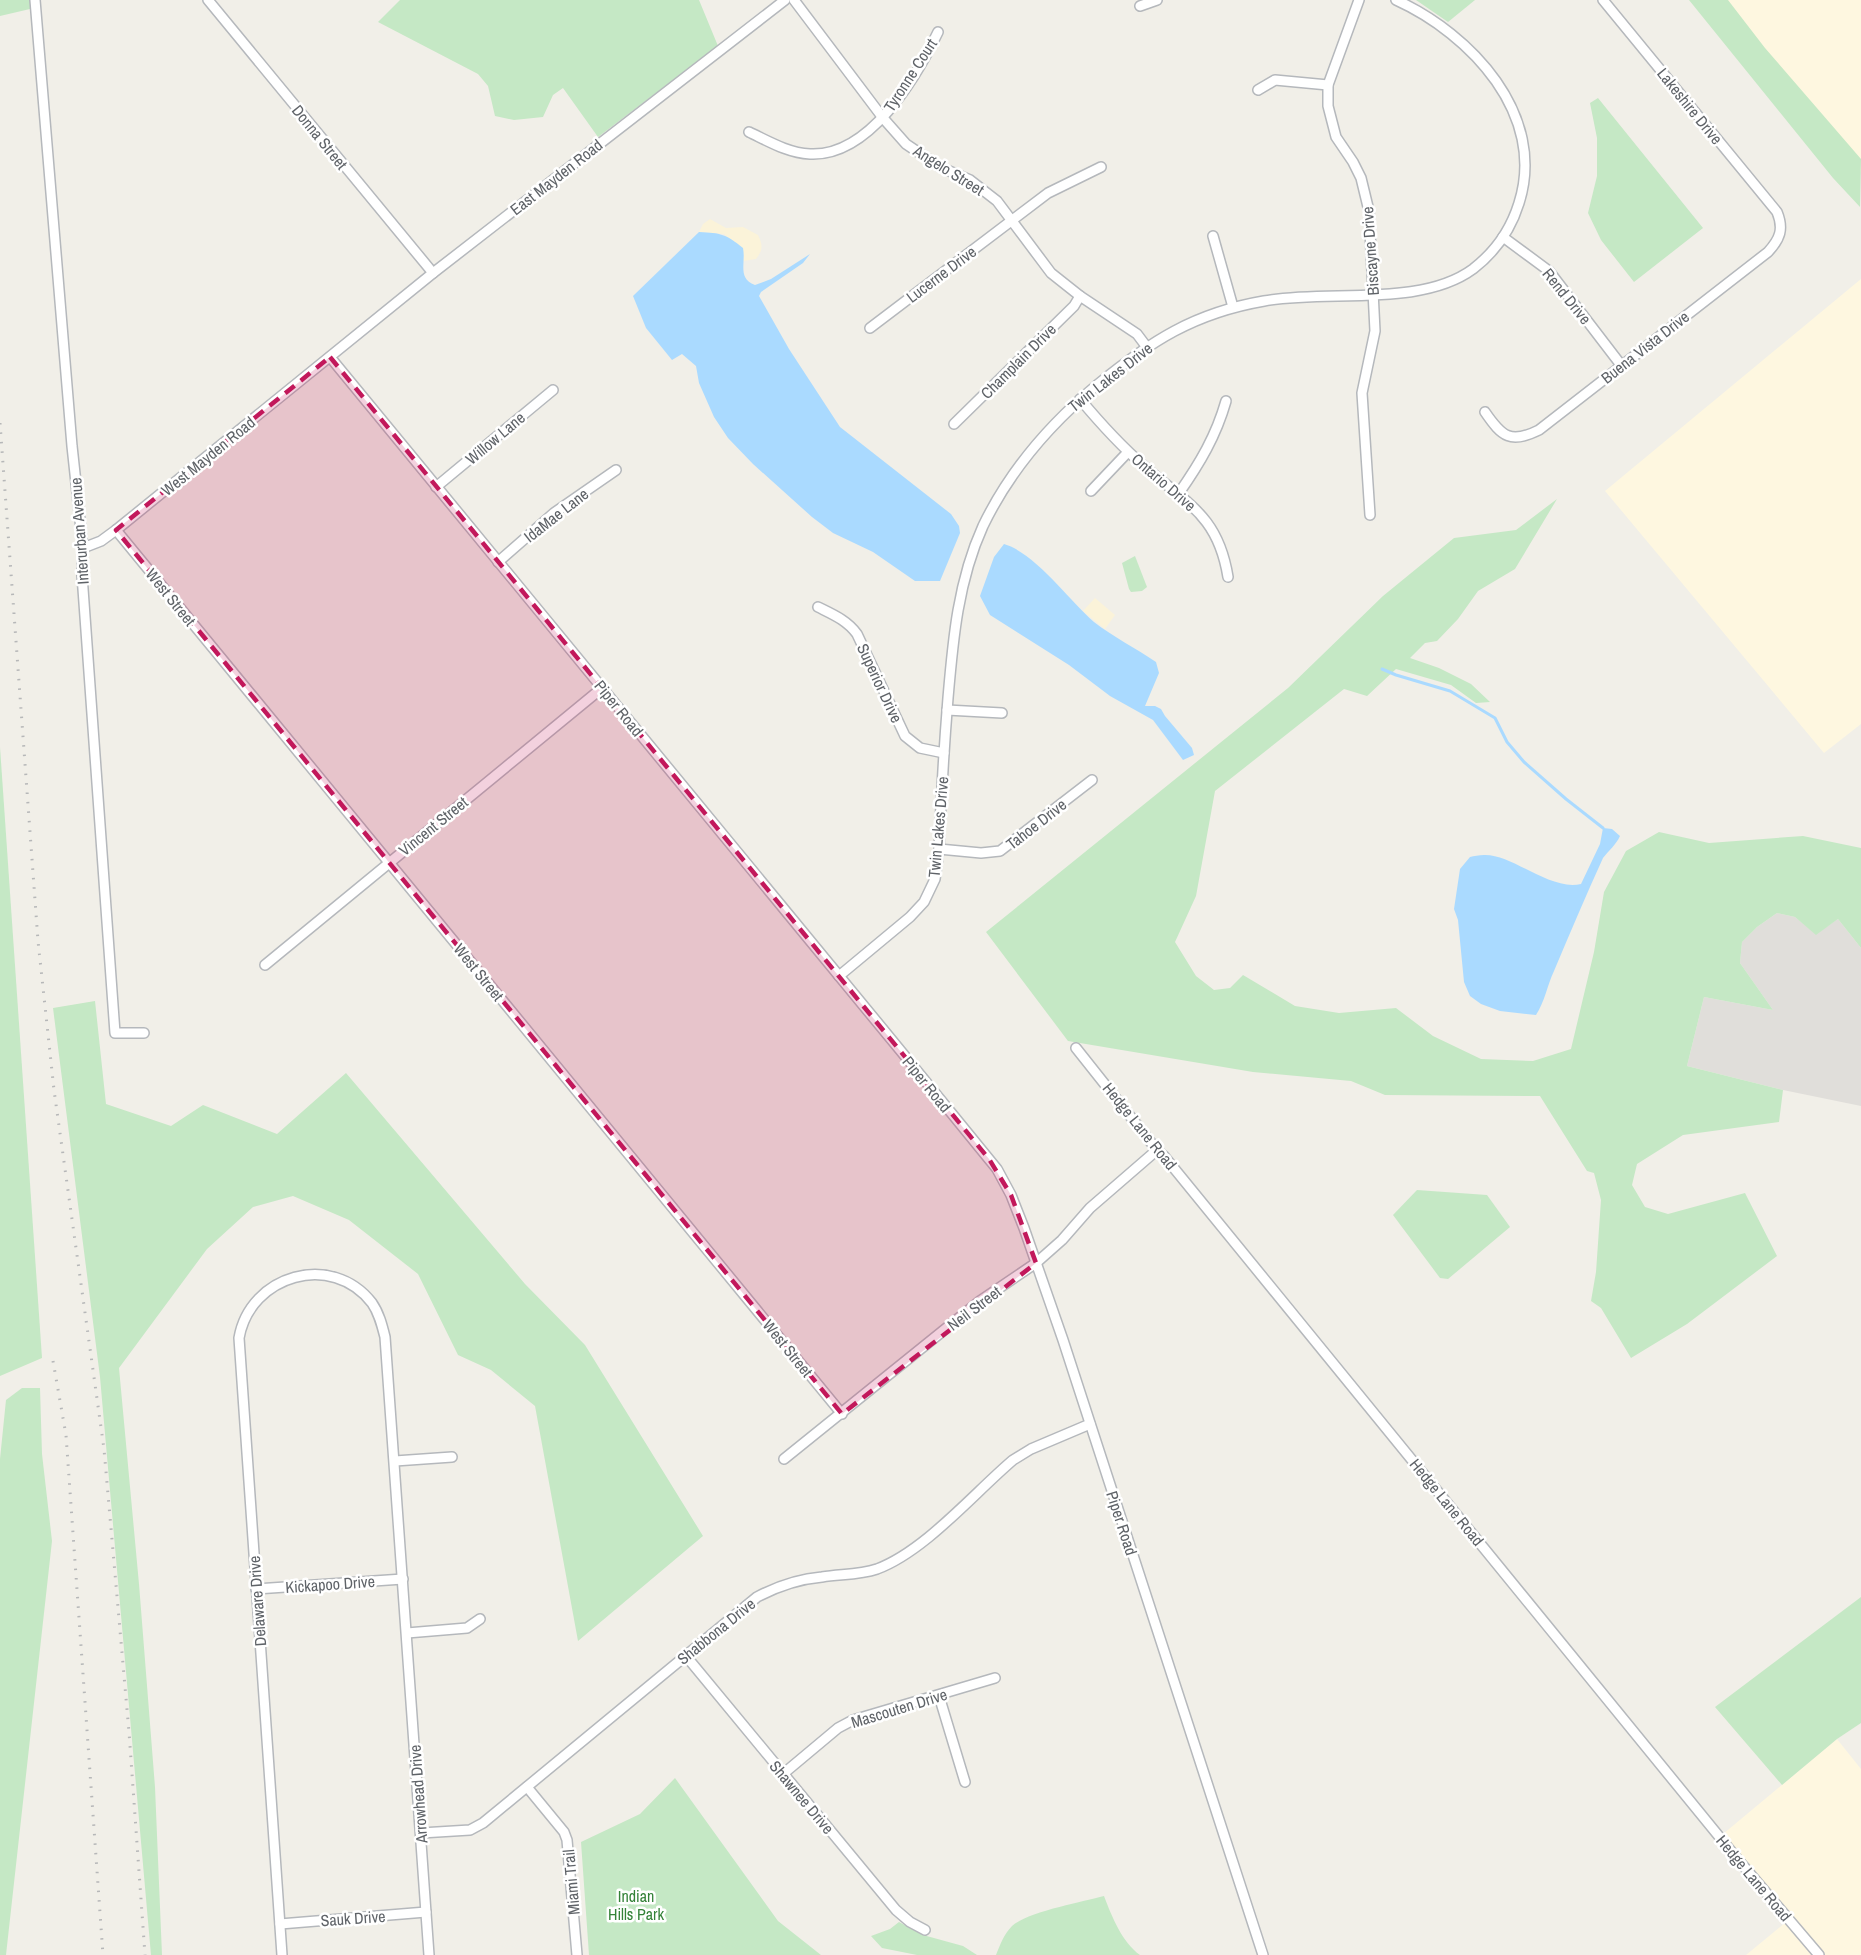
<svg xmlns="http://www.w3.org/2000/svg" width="1861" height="1955" font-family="'Archivo Narrow',sans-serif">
	<rect width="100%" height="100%" fill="#f1efe8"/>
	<!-- commercial -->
	<g fill="#fef7e0">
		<polygon points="1714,0 1861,0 1861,172"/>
		<polygon points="1861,279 1861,724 1824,753 1605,491"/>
		<polygon points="1837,1739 1861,1769 1861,1955 1746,1955 1791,1918 1723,1834"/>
	</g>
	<!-- industrial -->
	<polygon fill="#e0deda" points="1777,913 1795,917 1816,934 1838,919 1861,948 1861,1106 1783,1090 1687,1066 1704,997 1773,1010 1740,963 1742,942 1757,927"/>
	<!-- green -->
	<g fill="#c5e8c5">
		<polygon points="0,0 30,0 30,9 0,16"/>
		<polygon points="400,0 699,0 718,46 598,137 563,88 553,95 543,117 514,120 495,116 488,86 478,74 378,22"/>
		<polygon points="1416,0 1475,0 1448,22"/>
		<polygon points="1689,0 1728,0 1765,48 1861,159 1860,207 1833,178"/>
		<polygon points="1598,98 1703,228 1634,282 1601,240 1588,213 1597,176 1597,138 1590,103"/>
		<polygon points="1557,499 1515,569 1478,591 1458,619 1437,641 1425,643 1410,658 1439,668 1471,684 1490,702 1476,703 1451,685 1396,669 1367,696 1344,689 1215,791 1196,896 1175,942 1196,976 1214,990 1230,988 1243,975 1295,1006 1339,1013 1396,1008 1433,1036 1481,1059 1533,1061 1571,1049 1594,952 1604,892 1626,851 1659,832 1709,843 1803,836 1861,848 1861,948 1838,919 1816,935 1795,917 1777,913 1757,927 1742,942 1740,963 1773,1010 1704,997 1687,1066 1783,1090 1779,1122 1683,1135 1637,1164 1632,1185 1645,1207 1668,1214 1745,1193 1777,1256 1687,1324 1631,1358 1601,1308 1591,1301 1596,1272 1601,1200 1594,1173 1587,1171 1540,1096 1385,1095 1351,1081 1253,1072 1068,1041 986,932 1288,688 1383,596 1454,538 1516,530"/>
		<polygon points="1135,556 1147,587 1142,591 1131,592 1129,589 1122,563"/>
		<polygon points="0,747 42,1358 0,1376"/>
		<polygon points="95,1001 106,1104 171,1126 203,1105 277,1134 346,1073 525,1284 585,1345 703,1536 578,1641 535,1406 491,1370 458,1355 418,1274 349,1220 293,1196 253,1207 207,1249 119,1368 139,1584 155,1787 162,1955 151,1955 100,1377 53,1008"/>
		<polygon points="1417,1190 1487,1195 1510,1227 1448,1279 1440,1278 1393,1215"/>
		<polygon points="22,1388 40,1388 42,1454 52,1541 6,1955 0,1955 0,1459 6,1400"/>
		<polygon points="1861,1597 1861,1723 1837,1739 1782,1785 1715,1707"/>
		<polygon points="675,1778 778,1921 821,1955 589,1955 581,1842 640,1814"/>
		<path d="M1104,1896C1112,1917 1122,1942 1140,1955H996C1000,1945 1004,1934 1012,1926C1027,1912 1082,1902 1104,1896Z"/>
		<polygon points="899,1922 923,1935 963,1946 977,1955 917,1955 882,1948 871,1936 890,1929"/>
	</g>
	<!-- sand -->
	<g fill="#fbf3d9">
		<path d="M710,219L726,228L743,227L758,235C763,245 763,250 756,259L743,261L744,255C738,245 732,242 724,234L699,232L703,224Z"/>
		<polygon points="1095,598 1115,615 1105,629 1083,611"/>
	</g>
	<!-- water -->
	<g fill="#aadaff">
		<path d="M699,232C721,233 726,234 743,248C746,263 737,278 755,285L771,279L810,254L803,263L761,292L759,296L789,349L840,427L951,514L959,526L960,533L940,581H915L873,552L833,533L812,517L753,464L728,438L714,417L699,383L696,366L682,354L672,360L646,328L633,296Z"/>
		<path d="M1004,544C1035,553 1069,600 1094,622C1113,637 1136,648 1156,662L1159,673L1145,706H1155L1161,709L1165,716L1192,748L1194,755L1183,760L1153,720L1110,696L1069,665L990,615L980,596L994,557Z"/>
		<path d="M1603,828L1612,829L1620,836C1616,845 1609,850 1603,858C1586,895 1570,933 1554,971C1547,986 1545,1001 1536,1015L1500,1011L1481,1004L1470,996L1464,982L1458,920L1454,909L1460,869L1470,857C1474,856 1479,855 1484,855C1513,854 1549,891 1581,884L1600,844Z"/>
	</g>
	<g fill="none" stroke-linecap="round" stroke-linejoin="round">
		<!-- stream -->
		<polyline stroke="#aadaff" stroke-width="3" points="1382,669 1396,675 1450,691 1495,718 1507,742 1524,762 1566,799 1603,828"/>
		<defs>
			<g id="minor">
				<polyline points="35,0 72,446 83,548 82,575 115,1033 144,1033"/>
				<polyline points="208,0 433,273"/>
				<polyline points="794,0 883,118 906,144 940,167 970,180 997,201 1051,273 1080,296 1137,334 1146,346"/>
				<polyline points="1359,0 1328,85 1328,106 1336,137 1353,162 1361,178 1369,211 1375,331 1362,393 1370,515"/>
				<polyline points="1140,6 1157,0"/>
				<polyline points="1258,90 1275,80 1328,85"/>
				<path d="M749,132C768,141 788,153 810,154C869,157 916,78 938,32"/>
				<polyline points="1213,236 1233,307"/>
				<polyline points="1503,237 1549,271 1621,365"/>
				<polyline points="870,328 1048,193 1101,167"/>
				<polyline points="330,357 900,1050 997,1169 1011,1195 1024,1228 1063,1340 1263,1955"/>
				<path d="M1080,399C1100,423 1121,446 1144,466C1187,504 1218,515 1228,577"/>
				<path d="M1485,412C1502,437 1511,444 1539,430L1768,252C1780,239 1784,229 1777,212L1603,0"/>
				<polyline points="954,424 1074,306 1080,296"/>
				<polyline points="436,487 553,390"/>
				<polyline points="1091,491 1128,452"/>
				<path d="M1179,493C1200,463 1216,436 1226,401"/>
				<polyline points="116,530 842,1414"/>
				<polyline points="83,548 101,541 116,530 433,273 785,0"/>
				<polyline points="498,562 554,513 616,470"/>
				<path d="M818,607C832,614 847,620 857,634L905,736L920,748L944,753"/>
				<polyline points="947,710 1002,713"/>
				<polyline points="939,849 981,853 1000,851 1092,780"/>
				<polyline points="265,965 602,688"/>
				<path d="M839,976L910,917L924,902L935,879L939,849C941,799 944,748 948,698C953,639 958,581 983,526C1010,470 1050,424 1097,385C1151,341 1194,313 1264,301C1327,289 1420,308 1473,269C1495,252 1511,229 1519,203C1547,115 1471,34 1396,0"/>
				<polyline points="1076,1048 1157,1150 1164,1156 1735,1856 1819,1955"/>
				<polyline points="784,1459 980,1301 1036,1263 1062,1240 1090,1208 1157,1150"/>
				<polyline points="395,1461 452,1457"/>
				<polyline points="256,1589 403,1579"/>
				<polyline points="407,1633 467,1628 480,1619"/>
				<polyline points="686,1656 896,1910 910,1922 925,1930"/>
				<polyline points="939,1696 965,1782"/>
				<polyline points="783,1774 838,1728 853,1720 995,1678"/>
				<polyline points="527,1787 564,1832 567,1840 577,1955"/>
				<path d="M421,1833L470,1830L483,1823L757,1597C778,1586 798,1579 822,1577C841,1574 859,1575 877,1569C925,1551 973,1494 1013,1460L1031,1449L1090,1424"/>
				<polyline points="280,1924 426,1912"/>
				<path d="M282,1955L239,1338C250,1275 332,1251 372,1303C379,1313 382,1325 385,1337L429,1955"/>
			</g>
		</defs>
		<!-- minor casing -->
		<use href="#minor" stroke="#b5b8bc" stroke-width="12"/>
		<!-- minor -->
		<use href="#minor" stroke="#fff" stroke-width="9"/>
		<!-- rail -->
		<g stroke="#b6b7b8" stroke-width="3" stroke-dasharray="1.5 8" stroke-linecap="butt">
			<polyline points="0,423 38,941 54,1090 104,1449 129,1732 145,1955"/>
			<polyline points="53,1361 66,1435 103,1955"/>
		</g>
	</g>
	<!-- marked area -->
	<path fill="#c2185b" fill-opacity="0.2" stroke="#c2185b" stroke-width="4.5" stroke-dasharray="12 8" stroke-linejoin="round" d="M330,357L989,1159L1011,1195L1036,1263L842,1414L116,530Z"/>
	<g text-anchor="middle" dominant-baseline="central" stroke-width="5" stroke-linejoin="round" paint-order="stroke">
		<!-- street labels -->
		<g font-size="16" fill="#5f6368" stroke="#fff">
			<text transform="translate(910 75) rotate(-57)">Tyronne Court</text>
			<text transform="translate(1690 106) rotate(51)">Lakeshire Drive</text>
			<text transform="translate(320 137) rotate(51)">Donna Street</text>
			<text transform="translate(949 170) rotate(32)">Angelo Street</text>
			<text transform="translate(556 177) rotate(-38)">East Mayden Road</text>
			<text transform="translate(1370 251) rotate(-94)">Biscayne Drive</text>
			<text transform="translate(941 274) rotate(-37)">Lucerne Drive</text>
			<text transform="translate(1567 296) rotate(51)">Rend Drive</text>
			<text transform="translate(1645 347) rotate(-38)">Buena Vista Drive</text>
			<text transform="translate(1018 361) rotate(-45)">Champlain Drive</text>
			<text transform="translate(1110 377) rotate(-38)">Twin Lakes Drive</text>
			<text transform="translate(495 438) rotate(-40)">Willow Lane</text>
			<text transform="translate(208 456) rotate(-39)">West Mayden Road</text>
			<text transform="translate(1164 482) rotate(41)">Ontario Drive</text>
			<text transform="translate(556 515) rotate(-38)">IdaMae Lane</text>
			<text transform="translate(79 531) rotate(-94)">Interurban Avenue</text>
			<text transform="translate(171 597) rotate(51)">West Street</text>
			<text transform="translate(880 683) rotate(65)">Superior Drive</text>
			<text transform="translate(619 708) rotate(51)">Piper Road</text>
			<text transform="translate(1036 824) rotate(-38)">Tahoe Drive</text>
			<text transform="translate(433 826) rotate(-39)">Vincent Street</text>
			<text transform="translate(938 827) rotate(-85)">Twin Lakes Drive</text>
			<text transform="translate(479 972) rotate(51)">West Street</text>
			<text transform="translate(927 1084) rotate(51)">Piper Road</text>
			<text transform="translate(1140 1126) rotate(51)">Hedge Lane Road</text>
			<text transform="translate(974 1308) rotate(-37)">Neil Street</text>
			<text transform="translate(788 1348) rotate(51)">West Street</text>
			<text transform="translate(1447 1502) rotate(51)">Hedge Lane Road</text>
			<text transform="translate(1122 1523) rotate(72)">Piper Road</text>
			<text transform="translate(330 1584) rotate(-4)">Kickapoo Drive</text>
			<text transform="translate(257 1601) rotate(-94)">Delaware Drive</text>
			<text transform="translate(716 1631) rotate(-39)">Shabbona Drive</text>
			<text transform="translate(899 1708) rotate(-17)">Mascouten Drive</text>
			<text transform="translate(418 1794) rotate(-94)">Arrowhead Drive</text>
			<text transform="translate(802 1797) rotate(50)">Shawnee Drive</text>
			<text transform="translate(1754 1878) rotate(50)">Hedge Lane Road</text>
			<text transform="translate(571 1882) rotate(-95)">Miami Trail</text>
			<text transform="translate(353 1918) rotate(-4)">Sauk Drive</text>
		</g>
		<!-- park labels -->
		<g font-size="16" fill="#348238" stroke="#fff">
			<text x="636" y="1896">Indian<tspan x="636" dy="18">Hills Park</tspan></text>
		</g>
	</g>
</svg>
